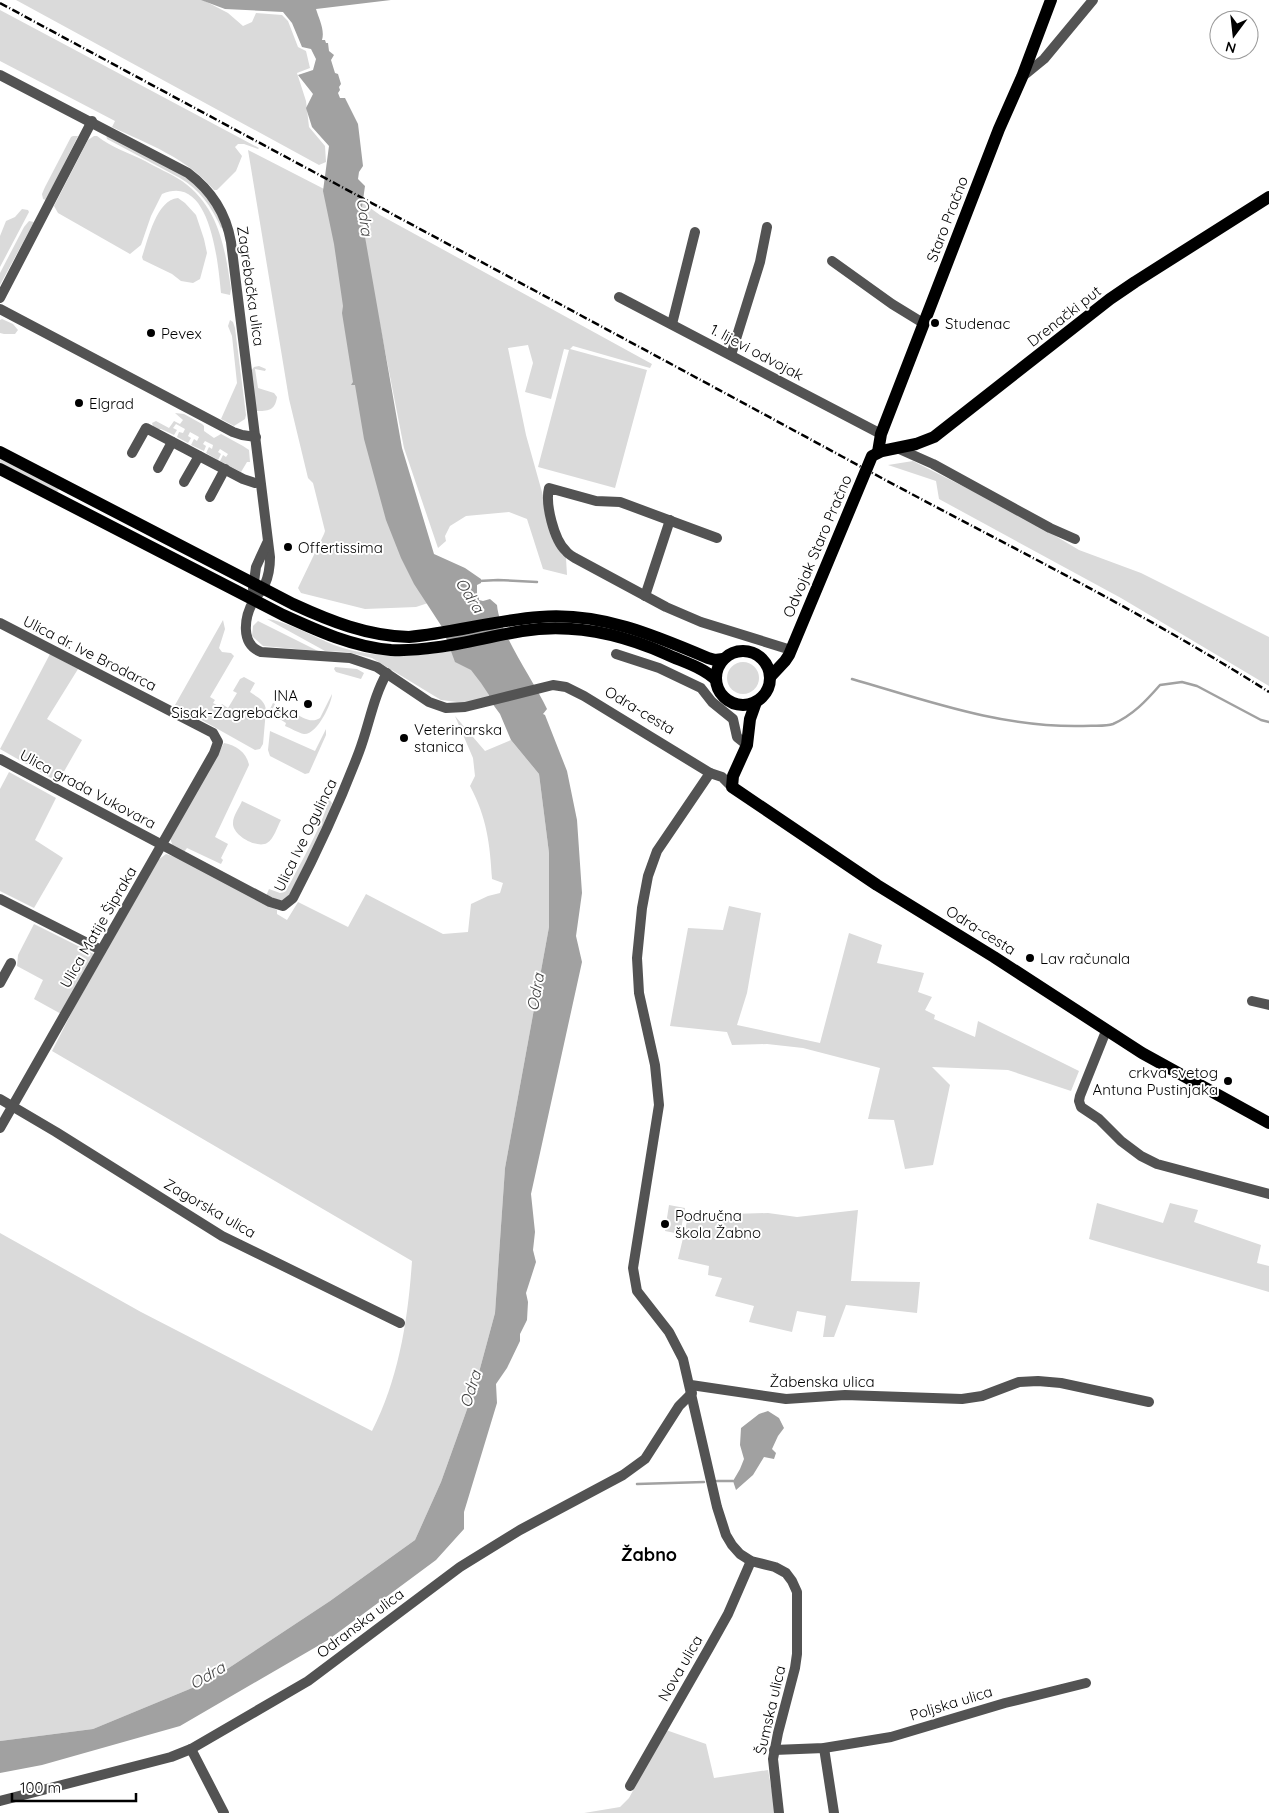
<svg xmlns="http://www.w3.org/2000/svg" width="1269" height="1813" font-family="Quicksand,sans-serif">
	<rect width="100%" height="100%" fill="#fff"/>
	<!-- green -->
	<g fill="#dadada">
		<polygon points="16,0 203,0 228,13 243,26 252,22 256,13 282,15 288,21 298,47 306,51 310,68 297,73 306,101 309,127 325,146 326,162 319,165"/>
		<path d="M0,10L259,148L258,149L244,144H238L235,147L242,156L236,171L217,190H214C187,158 148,144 112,127L115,121L0,61Z"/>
		<path d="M106,135C138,151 192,172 212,203C216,210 219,219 223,227L221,228C212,207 199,189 180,178L107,139Z"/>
		<polygon points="73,136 78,136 46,200 43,199 42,194 45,187 71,137"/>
		<path d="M94,136H97C111,147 129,153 145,161C157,168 170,173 182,181C219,207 225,248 231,289L230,295L221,293C218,264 211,172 162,194L151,216L141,245L130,254L58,213L54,206L88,140Z"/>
		<polygon points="248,150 328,191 434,601 416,607 365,609 301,593 298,588 324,534 325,531 313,483 308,478 289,399"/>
		<path d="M178,198L185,203L196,215L204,239L207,253L200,279L193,283L181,281L172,274L143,260L142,257C148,240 156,200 178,198Z"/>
		<polygon points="359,200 380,215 652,364 650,368 573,346 570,349 647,370 615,488 538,467 569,350 564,349 551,399 525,392 533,363 528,345 508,348 526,435 556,542 566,558 567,575 543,569 527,519 509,512 466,516 450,526 445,536 446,541 438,548 404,448 359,218"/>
		<polygon points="22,209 28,210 29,212 0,267 0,236 6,221 15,217"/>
		<polygon points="29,221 34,222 0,285 0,273 24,227"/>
		<polygon points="2,319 13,324 18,330 15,334 4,334 0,333 0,320"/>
		<polygon points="230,320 233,322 235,328 246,415 245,419 234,426 221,419 237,383 232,336 228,326"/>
		<path d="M259,366L266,369L265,371L255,369L258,388L274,393L277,397C275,411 268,411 256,411L251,371L254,367Z"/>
		<polygon points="175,413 184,414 202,424 204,426 204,431 214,438 221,434 243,446 249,450 250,462 247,462 241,472 220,461 223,455 226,457 228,454 220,449 218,452 221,454 218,460 206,453 209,447 212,449 213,445 205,441 203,444 206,446 204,451 191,445 194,439 197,441 199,437 190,432 188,436 191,438 188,443 177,437 179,432 183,433 185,429 176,424 173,428 177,430 174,435 161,429 154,429 152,423 156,421 169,428 174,421 180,424 183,420"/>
		<polygon points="0,457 59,489 57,492 0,463"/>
		<polygon points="913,461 1022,516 1079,550 1141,573 1269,637 1269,686 1121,598 939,499 936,481 888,465"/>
		<path d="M267,619C283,620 317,638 334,645C379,661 425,656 470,648L498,694L465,703L441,700L372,658L347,652L325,651Z"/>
		<path d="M223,620L225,629L219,648L222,652L231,653L234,656L210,697L215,700L213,703L220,707L222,704L228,708L237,693L233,691L240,679L244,677L255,683L250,692C257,697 265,700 266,710L263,744L260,749L255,750L175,705Z"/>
		<polygon points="258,621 318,651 263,646 252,636 253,626"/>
		<polygon points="50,654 78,669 47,719 82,740 58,782 0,749"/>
		<circle cx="743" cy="678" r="16"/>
		<polygon points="335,667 357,669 364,673 361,679 336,672 334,669"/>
		<path d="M332,694C332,703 317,735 304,734C298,733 291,728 285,726L286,723L278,718L277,720L272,715L270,709L273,703L275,704L272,710L290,719L294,713C302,717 311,724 320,718Z"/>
		<path d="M455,716L485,751L511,740L539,774L549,853V927L505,1168L495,1313L475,1387L441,1482L415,1540L330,1601L209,1681L93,1729L0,1741V1233L141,1312L372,1431C399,1378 408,1319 412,1261L52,1051L74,1008L158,860L166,854L178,858L277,910V914L287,920L298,902L348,927L366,894L443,934L468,932L471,904L488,896L500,893L503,883L492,879C490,844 487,818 470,786L475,776L473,758Z"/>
		<polygon points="326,729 326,735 309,773 305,774 270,756 268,750 270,731 315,751"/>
		<path d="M224,743C236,745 247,753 249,765L215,837L228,844L221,858L223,860L221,864L187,848L184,852L173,847L170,838Z"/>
		<polygon points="9,772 56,798 35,840 63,858 34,908 0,891 0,789"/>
		<path d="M328,798L332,803L328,817L290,894L282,901L266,896L269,889L280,893L286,891C295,874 329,814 328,798Z"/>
		<path d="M242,801L281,820C277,827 274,839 267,843C257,849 232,835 233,823C233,816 239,808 242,801Z"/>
		<polygon points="729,906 761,913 747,993 737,1025 820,1043 849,933 882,945 877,963 924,973 918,992 932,997 925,1010 935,1015 934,1019 975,1037 978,1021 1079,1071 1071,1091 1008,1070 932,1067 950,1085 933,1165 905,1169 894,1120 868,1119 880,1068 803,1048 767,1044 732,1045 727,1032 670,1026 688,928 723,930"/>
		<polygon points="34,924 94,954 63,1015 34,999 43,980 17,966 18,955"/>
		<polygon points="1097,1203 1163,1223 1170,1203 1198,1210 1194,1222 1261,1245 1257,1263 1269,1266 1269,1292 1089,1239"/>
		<polygon points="669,1205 685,1208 680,1234 665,1231"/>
		<polygon points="858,1210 851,1281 920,1282 917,1313 846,1305 834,1337 823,1337 826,1316 797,1311 792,1332 749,1322 754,1306 715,1296 722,1278 708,1275 709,1266 678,1259 689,1213 700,1215 768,1213 797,1217"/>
		<polygon points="666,1730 706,1744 714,1778 768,1770 776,1813 584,1813 620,1807 629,1798"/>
	</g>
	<!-- water -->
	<g fill="#a1a1a1">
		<path d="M201,0H391L316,9C319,19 325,30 322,40H325L326,43H328L329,51L334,55L331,60L335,73L338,74L341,84L339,87L340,90L338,93L340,98H345L358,124L363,166L359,172L358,179L365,186L361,214L402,448L434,554L465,568L481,579V583L477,585V595L479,597V600L483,601L490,599L497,605C499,633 534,681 547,709L543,714L545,715L567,771L577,820L582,893L576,936L582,962L531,1194L535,1232L533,1250L536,1262L526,1293L528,1302L527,1320L520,1334V1341L507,1368L496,1384L497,1403L464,1512V1529L436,1560L328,1640L180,1726L42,1765L0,1773V1741L93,1729L209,1681L330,1601L415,1540L441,1482L475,1387L495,1313L505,1168L549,927V853L539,774L511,740L500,714L489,699V695L481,683L471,670L455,662L442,627L414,584L401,558L386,520L364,439L355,385H351L353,382L342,313L343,306L334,244L323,191L329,146L312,127L306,108L313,94L298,75L313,70L316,59L311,49L302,47L292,23L283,12L225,9Z"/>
		<polygon points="768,1411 779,1418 784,1428 778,1436 772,1449 776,1453 774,1459 764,1457 753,1475 736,1490 733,1481 740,1469 744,1459 740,1445 741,1428 759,1414"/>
	</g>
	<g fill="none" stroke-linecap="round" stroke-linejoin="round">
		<!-- stream -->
		<g stroke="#a1a1a1" stroke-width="2.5">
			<polyline points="479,581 498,580 537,582"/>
			<path d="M852,679C928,701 1002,728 1083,726C1092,725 1105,727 1113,724C1133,715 1146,701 1160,685L1182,682L1197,686L1261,720L1269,722"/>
			<polyline points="717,1481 733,1481"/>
			<polyline points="637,1484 704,1482"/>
		</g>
		<!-- minor -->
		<g stroke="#535353" stroke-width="10">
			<path d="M0,75L188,173C212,191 226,213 231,242L270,557C270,566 269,575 265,584C263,591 257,594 254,600C244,617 240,644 261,652L350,658L377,667L429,702L446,708L465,707L553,685L566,687L584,696L710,773L722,777L732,787"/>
			<polyline points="1022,77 1044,59 1093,0"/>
			<polyline points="832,261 892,304 923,323"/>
			<polyline points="619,297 881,434"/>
			<polyline points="0,298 92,121"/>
			<polyline points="0,309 233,432 242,435 256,437"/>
			<polyline points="672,324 695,232"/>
			<polyline points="731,355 760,262 767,227"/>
			<polyline points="897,448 933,464 1050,528 1075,539"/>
			<polyline points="132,453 146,428 243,479 255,483"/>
			<polyline points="158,468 172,442"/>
			<polyline points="184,482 199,456"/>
			<polyline points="210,497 225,469"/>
			<path d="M717,538L620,502L596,501L549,488C545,504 554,540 566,551C568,554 572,556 575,558L666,607L701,622L791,650"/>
			<polyline points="253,589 256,567 267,543"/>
			<polyline points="645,596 670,520"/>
			<polyline points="0,623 213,733 218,742 214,753 0,1128"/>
			<polyline points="616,654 659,668 701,688 712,702 733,719 737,737 747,745"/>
			<path d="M0,759L270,902L283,906L293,898C318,850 340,802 359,752C369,726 373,697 387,673"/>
			<polyline points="710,773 657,851 648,876 642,908 637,958 639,993 655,1065 659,1105 633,1268 637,1291 669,1332 683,1359 717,1507 726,1535 732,1545 740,1554 751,1561 775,1567 786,1573 792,1581 797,1592 797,1654 795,1668 778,1733 773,1759 779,1813"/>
			<polyline points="0,899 101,950"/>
			<polyline points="0,983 11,963"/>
			<polyline points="1252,1001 1269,1005"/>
			<polyline points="1106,1031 1080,1096 1079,1101 1081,1107 1099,1119 1121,1141 1141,1156 1157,1164 1269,1194"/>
			<polyline points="0,1099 56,1132 222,1236 400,1323"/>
			<polyline points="691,1385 786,1399 845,1395 962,1399 982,1396 1019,1382 1038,1381 1061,1383 1149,1402"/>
			<polyline points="824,1748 834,1813"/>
			<polyline points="191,1749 224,1813"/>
			<polyline points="774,1750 824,1748 891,1737 1005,1703 1086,1683"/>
			<polyline points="630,1786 709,1648 728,1614 751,1561"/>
			<polyline points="0,1801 171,1757 191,1749 308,1681 460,1567 520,1530 623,1475 645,1459 679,1406 692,1393"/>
		</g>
		<!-- major -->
		<g stroke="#000" stroke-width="12">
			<path d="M0,452L293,604C330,621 367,636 409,637C453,633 496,620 540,617C600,612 654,635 708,658L715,660L723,659"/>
			<polyline points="878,452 881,434 999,129 1022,77 1051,0"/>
			<path d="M0,469L283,615C318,631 353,647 391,650C435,652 479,638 522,631C571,623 621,634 666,654C683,662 703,667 716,680"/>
			<circle cx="743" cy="678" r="27"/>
			<polyline points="771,676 785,661 789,655 872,456 882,451 916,444 934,437 1110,299 1135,282 1269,197"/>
			<polyline points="756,702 750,719 747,745 733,776 732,787 877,885 994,957 1142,1053 1269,1123"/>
		</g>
		<!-- rail -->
		<path stroke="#000" stroke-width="2.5" stroke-dasharray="8 2.5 1 2.5" stroke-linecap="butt" d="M0,3C281,155 563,305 843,457C985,535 1132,605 1269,692"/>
	</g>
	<!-- markers -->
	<g fill="#000" stroke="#fff" stroke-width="2">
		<circle cx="935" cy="323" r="5"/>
		<circle cx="151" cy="333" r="5"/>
		<circle cx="79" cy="403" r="5"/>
		<circle cx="288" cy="547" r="5"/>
		<circle cx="308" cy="704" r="5"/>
		<circle cx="404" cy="738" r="5"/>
		<circle cx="1030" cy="958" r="5"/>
		<circle cx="1228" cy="1081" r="5"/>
		<circle cx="665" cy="1224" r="5"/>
	</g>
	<g text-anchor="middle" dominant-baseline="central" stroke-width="4" stroke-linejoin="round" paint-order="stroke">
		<!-- street labels -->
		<g font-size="15" fill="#000" stroke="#fff">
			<text transform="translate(947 219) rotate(-69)">Staro Pračno</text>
			<text transform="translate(251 286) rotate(82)">Zagrebačka ulica</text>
			<text transform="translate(1064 316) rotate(-38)">Drenački put</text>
			<text transform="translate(757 352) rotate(28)">1. lijevi odvojak</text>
			<text transform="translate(817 546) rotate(-67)">Odvojak Staro Pračno</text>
			<text transform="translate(90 653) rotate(27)">Ulica dr. Ive Brodarca</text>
			<text transform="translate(640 710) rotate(31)">Odra-cesta</text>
			<text transform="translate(88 789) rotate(28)">Ulica grada Vukovara</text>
			<text transform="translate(305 835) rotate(-64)">Ulica Ive Ogulinca</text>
			<text transform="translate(98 927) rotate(-60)">Ulica Matije Šipraka</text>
			<text transform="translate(981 930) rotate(32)">Odra-cesta</text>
			<text transform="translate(210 1208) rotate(30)">Zagorska ulica</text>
			<text x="822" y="1381">Žabenska ulica</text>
			<text transform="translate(360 1623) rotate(-37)">Odranska ulica</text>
			<text transform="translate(680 1668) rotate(-60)">Nova ulica</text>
			<text transform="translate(951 1703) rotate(-17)">Poljska ulica</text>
			<text transform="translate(770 1710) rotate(-77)">Šumska ulica</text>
		</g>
		<!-- poi labels -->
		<g font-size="15" fill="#000" stroke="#fff" text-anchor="start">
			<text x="945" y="323">Studenac</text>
			<text x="161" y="333">Pevex</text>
			<text x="89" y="403">Elgrad</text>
			<text x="298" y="547">Offertissima</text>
			<text x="298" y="695" text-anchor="end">INA<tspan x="298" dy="17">Sisak-Zagrebačka</tspan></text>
			<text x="414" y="729">Veterinarska<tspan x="414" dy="17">stanica</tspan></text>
			<text x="1040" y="958">Lav računala</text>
			<text x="1218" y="1072" text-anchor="end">crkva svetog<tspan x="1218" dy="17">Antuna Pustinjaka</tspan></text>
			<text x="675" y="1215">Područna<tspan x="675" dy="17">škola Žabno</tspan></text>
		</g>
		<!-- water labels -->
		<g font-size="16" font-style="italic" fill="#424242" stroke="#fff">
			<text transform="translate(365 217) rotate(83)">Odra</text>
			<text transform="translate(470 595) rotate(57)">Odra</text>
			<text transform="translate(535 992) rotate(-80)">Odra</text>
			<text transform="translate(470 1389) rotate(-73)">Odra</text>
			<text transform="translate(207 1675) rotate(-30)">Odra</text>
		</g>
		<!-- quarter labels -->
		<g font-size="18" font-weight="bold" fill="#000" stroke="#fff">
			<text x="649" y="1554">Žabno</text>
		</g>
	</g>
	<!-- north arrow -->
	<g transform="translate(1234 35) rotate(195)"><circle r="24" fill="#ffffff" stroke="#999999"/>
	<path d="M0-4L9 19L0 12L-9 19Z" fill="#000000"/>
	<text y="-8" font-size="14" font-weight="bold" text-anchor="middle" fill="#000000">N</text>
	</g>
	<!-- scale -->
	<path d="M12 1793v8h124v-8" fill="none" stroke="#000000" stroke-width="2.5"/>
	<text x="20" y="1793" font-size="15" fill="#000000" stroke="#ffffff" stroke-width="4" paint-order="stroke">100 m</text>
</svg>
